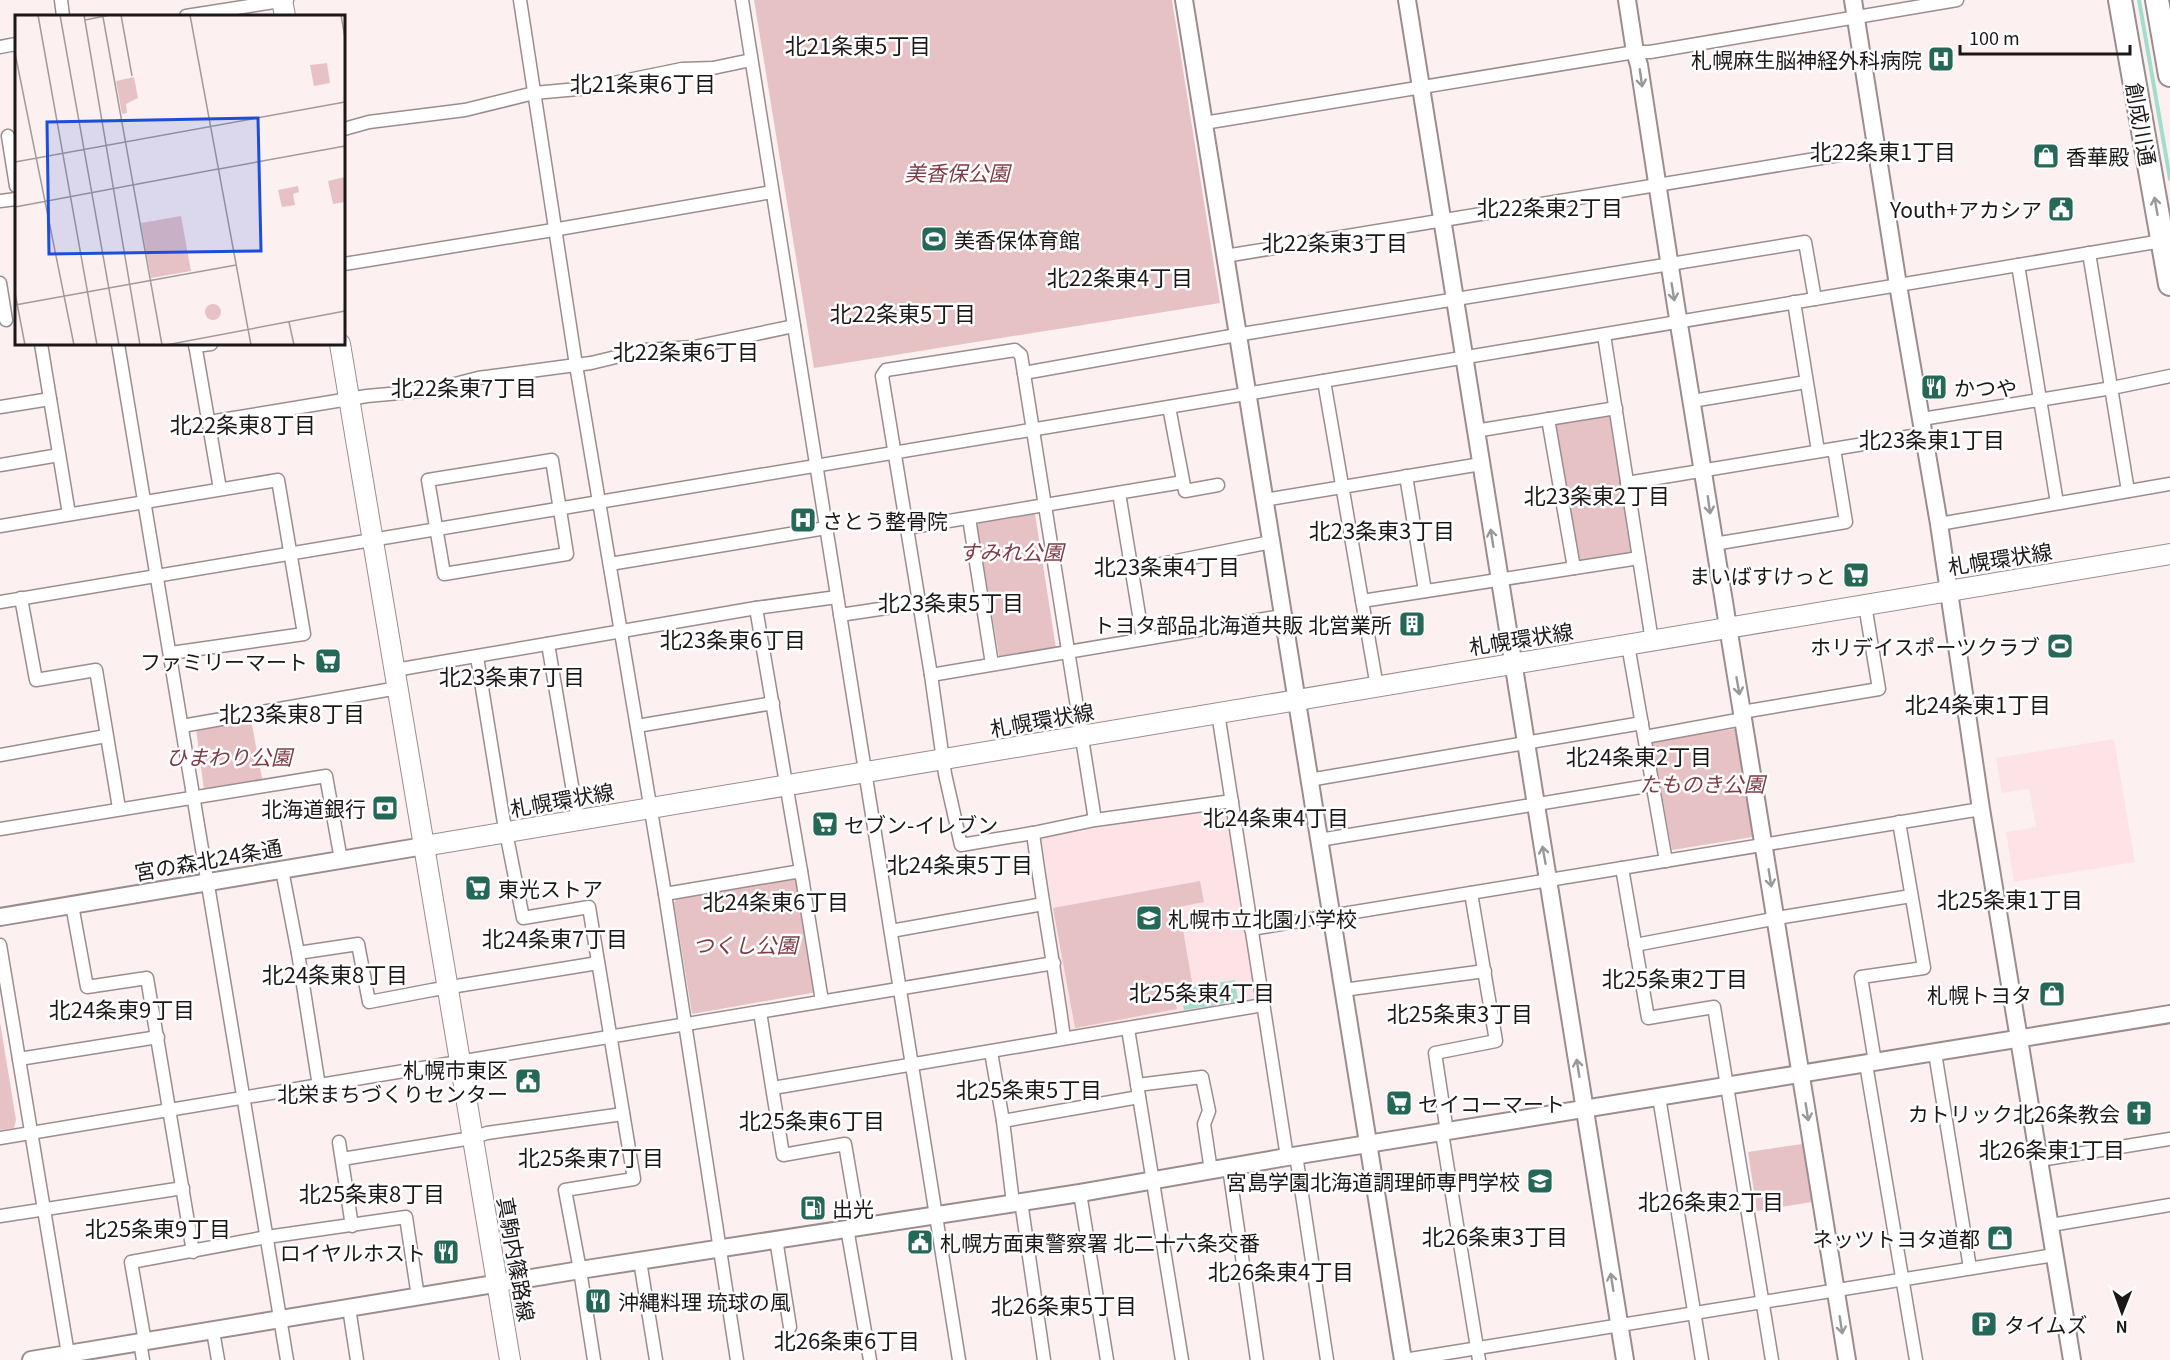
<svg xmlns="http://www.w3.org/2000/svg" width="2170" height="1360" font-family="Georgia,'Noto Sans JP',serif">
	<rect width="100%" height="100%" fill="#fdf0f1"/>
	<!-- built -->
	<g fill="#fde3e6">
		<polygon points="2114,739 2135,862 2014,882 2006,832 2036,827 2029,789 2002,793 1996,758"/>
		<polygon points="1227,806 1256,1001 1071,1032 1041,836"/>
	</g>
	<!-- green -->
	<g fill="#e7c2c5">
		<polygon points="754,0 1172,0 1220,303 814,368"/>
		<polygon points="1612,414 1635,554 1577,563 1554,422"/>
		<polygon points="1035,514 1056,648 1003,658 999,656 977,526 979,523"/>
		<polygon points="251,720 263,783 204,790 196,729"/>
		<polygon points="1735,729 1753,837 1672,850 1652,741"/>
		<polygon points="798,875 817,992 692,1014 674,903 680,894"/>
		<polygon points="1200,881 1204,902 1179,907 1192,982 1173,986 1177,1009 1075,1028 1053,908"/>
		<polygon points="0,1022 16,1120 14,1128 0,1130"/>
		<polygon points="1809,1143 1818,1201 1757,1211 1748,1152"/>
	</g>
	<!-- water -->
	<polygon fill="#a2decd" points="1235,980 1238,1001 1184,1010 1180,989"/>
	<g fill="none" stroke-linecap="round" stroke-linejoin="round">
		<!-- stream -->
		<polyline stroke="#a2decd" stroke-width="4" points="2139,0 2170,179"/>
		<defs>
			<g id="street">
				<polyline points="61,0 63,16"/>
				<polyline points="520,0 576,365 665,894 737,1360"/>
				<polyline points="742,0 959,1360"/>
				<polyline points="186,16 287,0"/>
				<polyline points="0,47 16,44"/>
				<polyline points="1204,123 1635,52 1650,52 1957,0"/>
				<polyline points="344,129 369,122 465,110 534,93 589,88 682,69 713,68 751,60"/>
				<polyline points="8,136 16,186"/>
				<polyline points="0,201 16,199"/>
				<polyline points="2089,253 2128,491"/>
				<polyline points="1225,256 1876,149"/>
				<polyline points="344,264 547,231 772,192"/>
				<polyline points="2018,265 2057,503"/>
				<polyline points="0,283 6,320"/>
				<polyline points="1794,302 1818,451"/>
				<polyline points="1604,335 1652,641"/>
				<polyline points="41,344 69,514"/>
				<polyline points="118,344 287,1360"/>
				<polyline points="195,344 220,489"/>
				<polyline points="195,346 211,344"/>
				<polyline points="1024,373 1248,333 1805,242 1815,299"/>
				<polyline points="1324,381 1377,687"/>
				<polyline points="1692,401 1806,382"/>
				<polyline points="0,407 50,399"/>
				<polyline points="1169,407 1185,491 1218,485"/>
				<polyline points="1548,419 1574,568"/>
				<polyline points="1922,419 2112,388 2170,376"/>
				<polyline points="209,422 367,396 432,390 478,378 591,363 645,350 694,347 794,326"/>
				<polyline points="1475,431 1616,408"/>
				<polygon points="552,460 567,554 444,574 428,480"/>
				<polyline points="0,465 59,455"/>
				<polyline points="1406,476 1425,591"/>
				<polyline points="1627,483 1924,434"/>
				<polyline points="1119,493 1143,639"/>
				<polyline points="1264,500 1481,464"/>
				<polyline points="969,518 992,664"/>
				<polyline points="1939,524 2170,484"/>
				<polyline points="0,526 278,480 304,634 171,653"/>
				<polyline points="907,528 1183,482"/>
				<polyline points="1714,544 1846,522 1834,449"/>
				<polyline points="610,564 826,528"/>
				<polyline points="1131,570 1271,542"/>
				<polyline points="21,598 36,680 96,670 119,808"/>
				<polyline points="1362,601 1639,558"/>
				<polyline points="0,602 2168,240"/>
				<polyline points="756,608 801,871"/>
				<polyline points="840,615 920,603"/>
				<polyline points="548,644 578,821"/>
				<polyline points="1628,645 1666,861"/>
				<polyline points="477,657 503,817 523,918 589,907 634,1179 565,1190 580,1270 594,1360"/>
				<polyline points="395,670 756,608 837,597"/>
				<polyline points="931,675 1282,616"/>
				<polyline points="1742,712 1879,689 1865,605"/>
				<polyline points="1218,713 1287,1157"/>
				<polyline points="182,726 398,688"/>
				<polyline points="637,726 773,703"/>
				<polyline points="1645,737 1743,719"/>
				<polyline points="0,755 106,736"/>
				<polyline points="1309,780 1642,723"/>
				<polyline points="1095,820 1021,355 1015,350 886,370 882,376 931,675 945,774 961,845 1033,833 1095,820 1232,801"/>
				<polyline points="0,829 326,776 341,860"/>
				<path d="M1033,833C1042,902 1055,970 1064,1038"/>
				<polyline points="1319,840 1653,785"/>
				<polyline points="1622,868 1648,1018 1714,1007 1772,1360"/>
				<polyline points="282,870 298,953 319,1086"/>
				<polyline points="665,894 801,871 822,1001"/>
				<polyline points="72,905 87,987 147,978 193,1252"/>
				<polyline points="1251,929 1981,809"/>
				<polyline points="891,931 1043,904"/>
				<polyline points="0,945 69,1360"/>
				<polyline points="1635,945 1783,917 1911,896"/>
				<polyline points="298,953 358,944 369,1002 432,990 598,963"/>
				<polyline points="1343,990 1485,971"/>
				<polyline points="760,1012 783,1155 845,1144 859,1226"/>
				<polyline points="1128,1029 1182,1360"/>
				<polyline points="991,1052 1003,1121 1013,1203"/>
				<polyline points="1935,1053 1970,1268"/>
				<polyline points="19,1059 158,1037"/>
				<polyline points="1875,1062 1861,977 1924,968 1899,822"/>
				<polyline points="1866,1064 1916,1360"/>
				<polyline points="1137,1085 1202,1077 1209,1111 1204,1124 1211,1171"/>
				<path d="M773,1088C936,1059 1100,1034 1263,1005"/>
				<polyline points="1659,1097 1702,1360"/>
				<polyline points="1003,1121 1139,1097"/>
				<polyline points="1447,1132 1435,1053 1496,1041 1471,893"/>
				<polyline points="1442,1133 1479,1360"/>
				<polyline points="0,1138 1054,963"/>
				<polyline points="339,1142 352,1226"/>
				<polyline points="1296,1155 1327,1360"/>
				<polyline points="342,1159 472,1138 487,1133 623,1114"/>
				<polyline points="2040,1160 2170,1139"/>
				<polyline points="1229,1168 1257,1360"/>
				<polyline points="1080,1193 1107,1360"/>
				<polyline points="1021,1201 1044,1360"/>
				<polyline points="0,1216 183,1188"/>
				<polyline points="2051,1225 2170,1205"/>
				<polyline points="847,1228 870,1360"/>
				<polyline points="776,1239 790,1327"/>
				<polyline points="640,1261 656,1360"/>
				<polyline points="349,1308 357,1360"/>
				<polyline points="213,1331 218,1360"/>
				<polyline points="140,1342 143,1360"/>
				<polyline points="145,1342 131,1262 267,1237 406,1217 418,1297"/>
				<polyline points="1404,1360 2054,1255"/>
			</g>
			<g id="secondary">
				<polyline points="1184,0 1403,1360"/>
				<polyline points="1407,0 1625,1360"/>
				<polyline points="1627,0 1635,52 1639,65 1676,306 1847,1360"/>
				<polyline points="1853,0 1898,285 1939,524 1981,809 2072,1360"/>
				<polyline points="0,917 424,846"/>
				<polyline points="31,1360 580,1270 1080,1193 1287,1157 2170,1014"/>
			</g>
			<g id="primary">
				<polyline points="282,0 285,16"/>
				<polyline points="340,344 510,1360"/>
				<polyline points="424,846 2170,554"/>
			</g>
			<g id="highway">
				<polyline points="2120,0 2170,284"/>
				<polyline points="2157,0 2170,75"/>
			</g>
		</defs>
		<!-- street casing -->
		<use href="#street" stroke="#9b8d8e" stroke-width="15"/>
		<!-- secondary casing -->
		<use href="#secondary" stroke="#9b8d8e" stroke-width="20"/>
		<!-- primary casing -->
		<use href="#primary" stroke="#9b8d8e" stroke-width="22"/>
		<!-- highway casing -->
		<use href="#highway" stroke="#9b8d8e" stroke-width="26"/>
		<!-- street -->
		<use href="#street" stroke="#fff" stroke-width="12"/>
		<!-- secondary -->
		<use href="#secondary" stroke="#fff" stroke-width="16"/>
		<!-- primary -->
		<use href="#primary" stroke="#fff" stroke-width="20"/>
		<!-- highway -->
		<use href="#highway" stroke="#fff" stroke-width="22"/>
	</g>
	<!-- one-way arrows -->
	<defs><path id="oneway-shaft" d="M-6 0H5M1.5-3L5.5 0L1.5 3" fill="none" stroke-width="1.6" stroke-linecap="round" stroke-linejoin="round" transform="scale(1.5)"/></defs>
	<g stroke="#999797">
		<use href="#oneway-shaft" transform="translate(1641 78) rotate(82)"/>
		<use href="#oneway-shaft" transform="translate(2156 206) rotate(-100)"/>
		<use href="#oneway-shaft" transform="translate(1673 292) rotate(81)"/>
		<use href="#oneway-shaft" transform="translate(1709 505) rotate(82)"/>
		<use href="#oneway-shaft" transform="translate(1492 538) rotate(-99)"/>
		<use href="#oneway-shaft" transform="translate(1738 686) rotate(80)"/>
		<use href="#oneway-shaft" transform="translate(1544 855) rotate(-100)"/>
		<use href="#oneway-shaft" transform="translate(1770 878) rotate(81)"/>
		<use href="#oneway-shaft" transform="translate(1578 1068) rotate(-99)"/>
		<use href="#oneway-shaft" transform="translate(1807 1112) rotate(81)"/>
		<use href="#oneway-shaft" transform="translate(1612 1282) rotate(-99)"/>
		<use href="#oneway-shaft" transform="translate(1841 1325) rotate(81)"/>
	</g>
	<!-- icons -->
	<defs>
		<symbol id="hospital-square" viewBox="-11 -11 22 22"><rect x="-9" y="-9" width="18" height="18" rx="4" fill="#266858" stroke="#fff"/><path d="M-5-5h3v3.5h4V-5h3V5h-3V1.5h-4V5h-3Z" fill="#fff"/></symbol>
		<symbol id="shop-square" viewBox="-11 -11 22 22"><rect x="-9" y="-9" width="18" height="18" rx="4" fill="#266858" stroke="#fff"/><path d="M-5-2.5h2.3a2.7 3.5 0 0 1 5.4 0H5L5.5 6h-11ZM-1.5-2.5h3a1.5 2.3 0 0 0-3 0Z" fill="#fff"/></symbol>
		<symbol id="civic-square" viewBox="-11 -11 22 22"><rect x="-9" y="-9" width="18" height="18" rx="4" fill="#266858" stroke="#fff"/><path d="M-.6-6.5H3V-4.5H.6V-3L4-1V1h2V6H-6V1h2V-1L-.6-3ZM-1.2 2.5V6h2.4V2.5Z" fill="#fff"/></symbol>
		<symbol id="stadium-square" viewBox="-11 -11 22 22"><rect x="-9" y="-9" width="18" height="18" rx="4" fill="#266858" stroke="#fff"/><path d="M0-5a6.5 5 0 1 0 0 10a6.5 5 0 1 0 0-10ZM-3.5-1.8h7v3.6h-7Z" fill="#fff"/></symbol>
		<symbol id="restaurant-square" viewBox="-11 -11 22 22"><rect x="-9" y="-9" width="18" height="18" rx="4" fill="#266858" stroke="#fff"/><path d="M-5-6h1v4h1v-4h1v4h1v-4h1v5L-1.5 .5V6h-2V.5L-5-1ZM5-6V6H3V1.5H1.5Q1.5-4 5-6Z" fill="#fff"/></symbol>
		<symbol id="supermarket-square" viewBox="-11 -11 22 22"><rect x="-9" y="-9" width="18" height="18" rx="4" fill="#266858" stroke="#fff"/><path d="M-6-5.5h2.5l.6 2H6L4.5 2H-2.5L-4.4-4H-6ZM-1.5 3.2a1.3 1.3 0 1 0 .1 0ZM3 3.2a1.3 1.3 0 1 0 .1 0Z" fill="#fff"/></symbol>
		<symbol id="building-square" viewBox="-11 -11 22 22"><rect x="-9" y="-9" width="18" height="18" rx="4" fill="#266858" stroke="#fff"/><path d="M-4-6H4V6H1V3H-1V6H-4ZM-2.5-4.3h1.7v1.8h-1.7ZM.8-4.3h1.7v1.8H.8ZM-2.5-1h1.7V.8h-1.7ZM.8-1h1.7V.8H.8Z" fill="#fff"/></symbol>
		<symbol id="bank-square" viewBox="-11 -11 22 22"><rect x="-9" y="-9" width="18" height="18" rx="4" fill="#266858" stroke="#fff"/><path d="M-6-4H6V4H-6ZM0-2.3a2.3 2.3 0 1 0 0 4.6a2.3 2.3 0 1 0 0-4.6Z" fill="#fff"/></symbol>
		<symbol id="school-square" viewBox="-11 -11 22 22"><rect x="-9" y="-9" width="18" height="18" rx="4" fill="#266858" stroke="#fff"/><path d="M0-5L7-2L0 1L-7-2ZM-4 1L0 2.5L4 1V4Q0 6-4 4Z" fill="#fff"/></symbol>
		<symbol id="church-square" viewBox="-11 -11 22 22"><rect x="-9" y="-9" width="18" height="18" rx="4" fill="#266858" stroke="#fff"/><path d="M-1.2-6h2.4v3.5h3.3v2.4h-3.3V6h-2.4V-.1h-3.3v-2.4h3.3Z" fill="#fff"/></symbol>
		<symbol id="university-square" viewBox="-11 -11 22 22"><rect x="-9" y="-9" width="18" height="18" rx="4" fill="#266858" stroke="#fff"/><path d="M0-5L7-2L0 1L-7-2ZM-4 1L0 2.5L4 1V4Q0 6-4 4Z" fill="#fff"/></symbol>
		<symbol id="fuel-square" viewBox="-11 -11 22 22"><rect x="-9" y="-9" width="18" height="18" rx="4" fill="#266858" stroke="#fff"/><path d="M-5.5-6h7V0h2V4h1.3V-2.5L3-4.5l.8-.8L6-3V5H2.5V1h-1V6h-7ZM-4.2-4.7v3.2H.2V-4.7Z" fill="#fff"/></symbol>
		<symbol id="parking-square" viewBox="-11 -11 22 22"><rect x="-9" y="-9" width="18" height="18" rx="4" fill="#266858" stroke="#fff"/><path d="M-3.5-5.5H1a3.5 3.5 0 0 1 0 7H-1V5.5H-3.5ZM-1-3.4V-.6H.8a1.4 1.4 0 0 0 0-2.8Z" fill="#fff"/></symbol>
	</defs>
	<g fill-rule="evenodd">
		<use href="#hospital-square" x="1926" y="44" width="30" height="30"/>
		<use href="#shop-square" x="2031" y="141" width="30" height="30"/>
		<use href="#civic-square" x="2046" y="194" width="30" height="30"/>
		<use href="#stadium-square" x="919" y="224" width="30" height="30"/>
		<use href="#restaurant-square" x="1919" y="372" width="30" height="30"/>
		<use href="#hospital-square" x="788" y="505" width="30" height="30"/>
		<use href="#supermarket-square" x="1841" y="560" width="30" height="30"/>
		<use href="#building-square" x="1397" y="609" width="30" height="30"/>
		<use href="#stadium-square" x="2045" y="631" width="30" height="30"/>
		<use href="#supermarket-square" x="313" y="646" width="30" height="30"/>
		<use href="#bank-square" x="370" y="793" width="30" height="30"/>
		<use href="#supermarket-square" x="810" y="809" width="30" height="30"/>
		<use href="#supermarket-square" x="463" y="873" width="30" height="30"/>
		<use href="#school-square" x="1134" y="903" width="30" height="30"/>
		<use href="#shop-square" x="2037" y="979" width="30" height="30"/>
		<use href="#civic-square" x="513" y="1066" width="30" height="30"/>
		<use href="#supermarket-square" x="1384" y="1088" width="30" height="30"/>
		<use href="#church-square" x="2124" y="1098" width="30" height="30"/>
		<use href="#university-square" x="1525" y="1166" width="30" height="30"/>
		<use href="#fuel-square" x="798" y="1193" width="30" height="30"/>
		<use href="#shop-square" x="1985" y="1223" width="30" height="30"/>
		<use href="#civic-square" x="905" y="1227" width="30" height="30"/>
		<use href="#restaurant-square" x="431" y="1237" width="30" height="30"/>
		<use href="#restaurant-square" x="583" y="1286" width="30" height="30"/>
		<use href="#parking-square" x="1969" y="1309" width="30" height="30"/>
	</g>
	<g text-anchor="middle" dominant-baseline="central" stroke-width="5" stroke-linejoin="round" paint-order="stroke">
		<!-- poi labels -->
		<g font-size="21" fill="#1d1818" stroke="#fff" text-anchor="end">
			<text x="1922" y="59">札幌麻生脳神経外科病院</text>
			<text x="2066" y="156" text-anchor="start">香華殿</text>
			<text x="2042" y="209">Youth+アカシア</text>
			<text x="954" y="239" text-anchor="start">美香保体育館</text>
			<text x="1954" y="387" text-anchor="start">かつや</text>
			<text x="822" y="520" text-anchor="start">さとう整骨院</text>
			<text x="1836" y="575">まいばすけっと</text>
			<text x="1392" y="624">トヨタ部品北海道共販 北営業所</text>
			<text x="2040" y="646">ホリデイスポーツクラブ</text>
			<text x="308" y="661">ファミリーマート</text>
			<text x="366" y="808">北海道銀行</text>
			<text x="844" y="824" text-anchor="start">セブン-イレブン</text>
			<text x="498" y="888" text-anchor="start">東光ストア</text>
			<text x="1168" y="918" text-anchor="start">札幌市立北園小学校</text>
			<text x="2032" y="994">札幌トヨタ</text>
			<text x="508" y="1069">札幌市東区<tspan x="508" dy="24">北栄まちづくりセンター</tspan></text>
			<text x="1418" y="1103" text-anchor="start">セイコーマート</text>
			<text x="2120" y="1113">カトリック北26条教会</text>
			<text x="1520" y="1181">宮島学園北海道調理師専門学校</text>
			<text x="832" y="1208" text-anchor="start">出光</text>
			<text x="1980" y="1238">ネッツトヨタ道都</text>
			<text x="940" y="1242" text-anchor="start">札幌方面東警察署 北二十六条交番</text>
			<text x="426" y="1252">ロイヤルホスト</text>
			<text x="618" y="1301" text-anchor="start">沖縄料理 琉球の風</text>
			<text x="2004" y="1324" text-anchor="start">タイムズ</text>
		</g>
		<!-- street labels -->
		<g font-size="21" fill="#1d1818" stroke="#fff">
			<text transform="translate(2142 124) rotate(80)">創成川通</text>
			<text transform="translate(2000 558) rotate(-9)">札幌環状線</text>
			<text transform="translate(1521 638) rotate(-9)">札幌環状線</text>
			<text transform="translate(1042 719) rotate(-10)">札幌環状線</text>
			<text transform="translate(562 799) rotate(-10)">札幌環状線</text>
			<text transform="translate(208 859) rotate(-10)">宮の森北24条通</text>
			<text transform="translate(517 1259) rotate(80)">真駒内篠路線</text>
		</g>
		<!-- park labels -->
		<g font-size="21" font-style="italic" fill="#7f3a46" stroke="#fff">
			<text x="957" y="172">美香保公園</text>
			<text x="1011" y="551">すみれ公園</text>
			<text x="229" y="756">ひまわり公園</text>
			<text x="1702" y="783">たものき公園</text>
			<text x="745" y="944">つくし公園</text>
		</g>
		<!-- neighbourhood labels -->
		<g font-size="22" fill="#1d1818" stroke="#fff">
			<text x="858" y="44">北21条東5丁目</text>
			<text x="643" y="82">北21条東6丁目</text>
			<text x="1883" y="150">北22条東1丁目</text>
			<text x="1550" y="206">北22条東2丁目</text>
			<text x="1335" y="241">北22条東3丁目</text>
			<text x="1120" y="276">北22条東4丁目</text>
			<text x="903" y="312">北22条東5丁目</text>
			<text x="686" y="350">北22条東6丁目</text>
			<text x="464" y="386">北22条東7丁目</text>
			<text x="243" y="423">北22条東8丁目</text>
			<text x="1932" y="438">北23条東1丁目</text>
			<text x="1597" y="494">北23条東2丁目</text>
			<text x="1382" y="529">北23条東3丁目</text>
			<text x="1167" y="565">北23条東4丁目</text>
			<text x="951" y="601">北23条東5丁目</text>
			<text x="733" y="638">北23条東6丁目</text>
			<text x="512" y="675">北23条東7丁目</text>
			<text x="1978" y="703">北24条東1丁目</text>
			<text x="292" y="712">北23条東8丁目</text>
			<text x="1639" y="755">北24条東2丁目</text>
			<text x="1276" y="816">北24条東4丁目</text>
			<text x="960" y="863">北24条東5丁目</text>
			<text x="2010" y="898">北25条東1丁目</text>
			<text x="776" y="900">北24条東6丁目</text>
			<text x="555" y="937">北24条東7丁目</text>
			<text x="335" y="973">北24条東8丁目</text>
			<text x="1675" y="977">北25条東2丁目</text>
			<text x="1202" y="991">北25条東4丁目</text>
			<text x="122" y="1008">北24条東9丁目</text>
			<text x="1460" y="1012">北25条東3丁目</text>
			<text x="1029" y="1088">北25条東5丁目</text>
			<text x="812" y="1119">北25条東6丁目</text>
			<text x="2052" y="1148">北26条東1丁目</text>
			<text x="591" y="1156">北25条東7丁目</text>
			<text x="372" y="1192">北25条東8丁目</text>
			<text x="1711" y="1200">北26条東2丁目</text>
			<text x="158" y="1227">北25条東9丁目</text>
			<text x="1495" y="1235">北26条東3丁目</text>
			<text x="1281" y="1270">北26条東4丁目</text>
			<text x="1064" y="1304">北26条東5丁目</text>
			<text x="847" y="1339">北26条東6丁目</text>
		</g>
	</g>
	<!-- overview -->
	<g transform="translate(15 15)">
		<rect width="330" height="330" fill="#fdf0f1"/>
		<path d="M312,48L315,68L299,71L295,50ZM119,62L123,83L111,89L112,98L107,99L101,66ZM330,162V187L318,189L313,166ZM283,171L284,177L278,179L280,190L267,192L263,175ZM166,201L176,256L136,263L126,208ZM190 297a8 8 0 1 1 16 0a8 8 0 1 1-16 0Z" fill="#e7c2c5"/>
		<path fill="none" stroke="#a39a9a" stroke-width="1.5" d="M23,0L82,330M45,0L104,330M69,0L125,330M106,0L117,61M175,0L236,330M326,0L330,23M88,2L147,330M70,5L95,0M0,38L59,330M0,147L330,87M204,154L330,131M0,192L203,154M0,278L10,330M0,290L221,250M274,307L279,330M151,330L330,296"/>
		<path fill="#1d4ed8" fill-opacity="0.15" stroke="#1d4ed8" stroke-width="3" d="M243,103L246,236L34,239L32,107Z"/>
		<rect width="330" height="330" fill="none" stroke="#1d1818" stroke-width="3"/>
	</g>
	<!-- north arrow -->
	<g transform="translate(2122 1312) rotate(181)" stroke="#ffffff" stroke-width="4.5" paint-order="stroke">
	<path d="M0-4.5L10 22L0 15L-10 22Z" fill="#1d1818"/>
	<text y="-9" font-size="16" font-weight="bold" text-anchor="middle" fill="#1d1818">N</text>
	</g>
	<!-- scale -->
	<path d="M1960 45v9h170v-9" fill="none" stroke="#1d1818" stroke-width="3"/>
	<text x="1969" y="45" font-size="18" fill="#1d1818" stroke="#ffffff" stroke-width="4.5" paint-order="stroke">100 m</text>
</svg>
